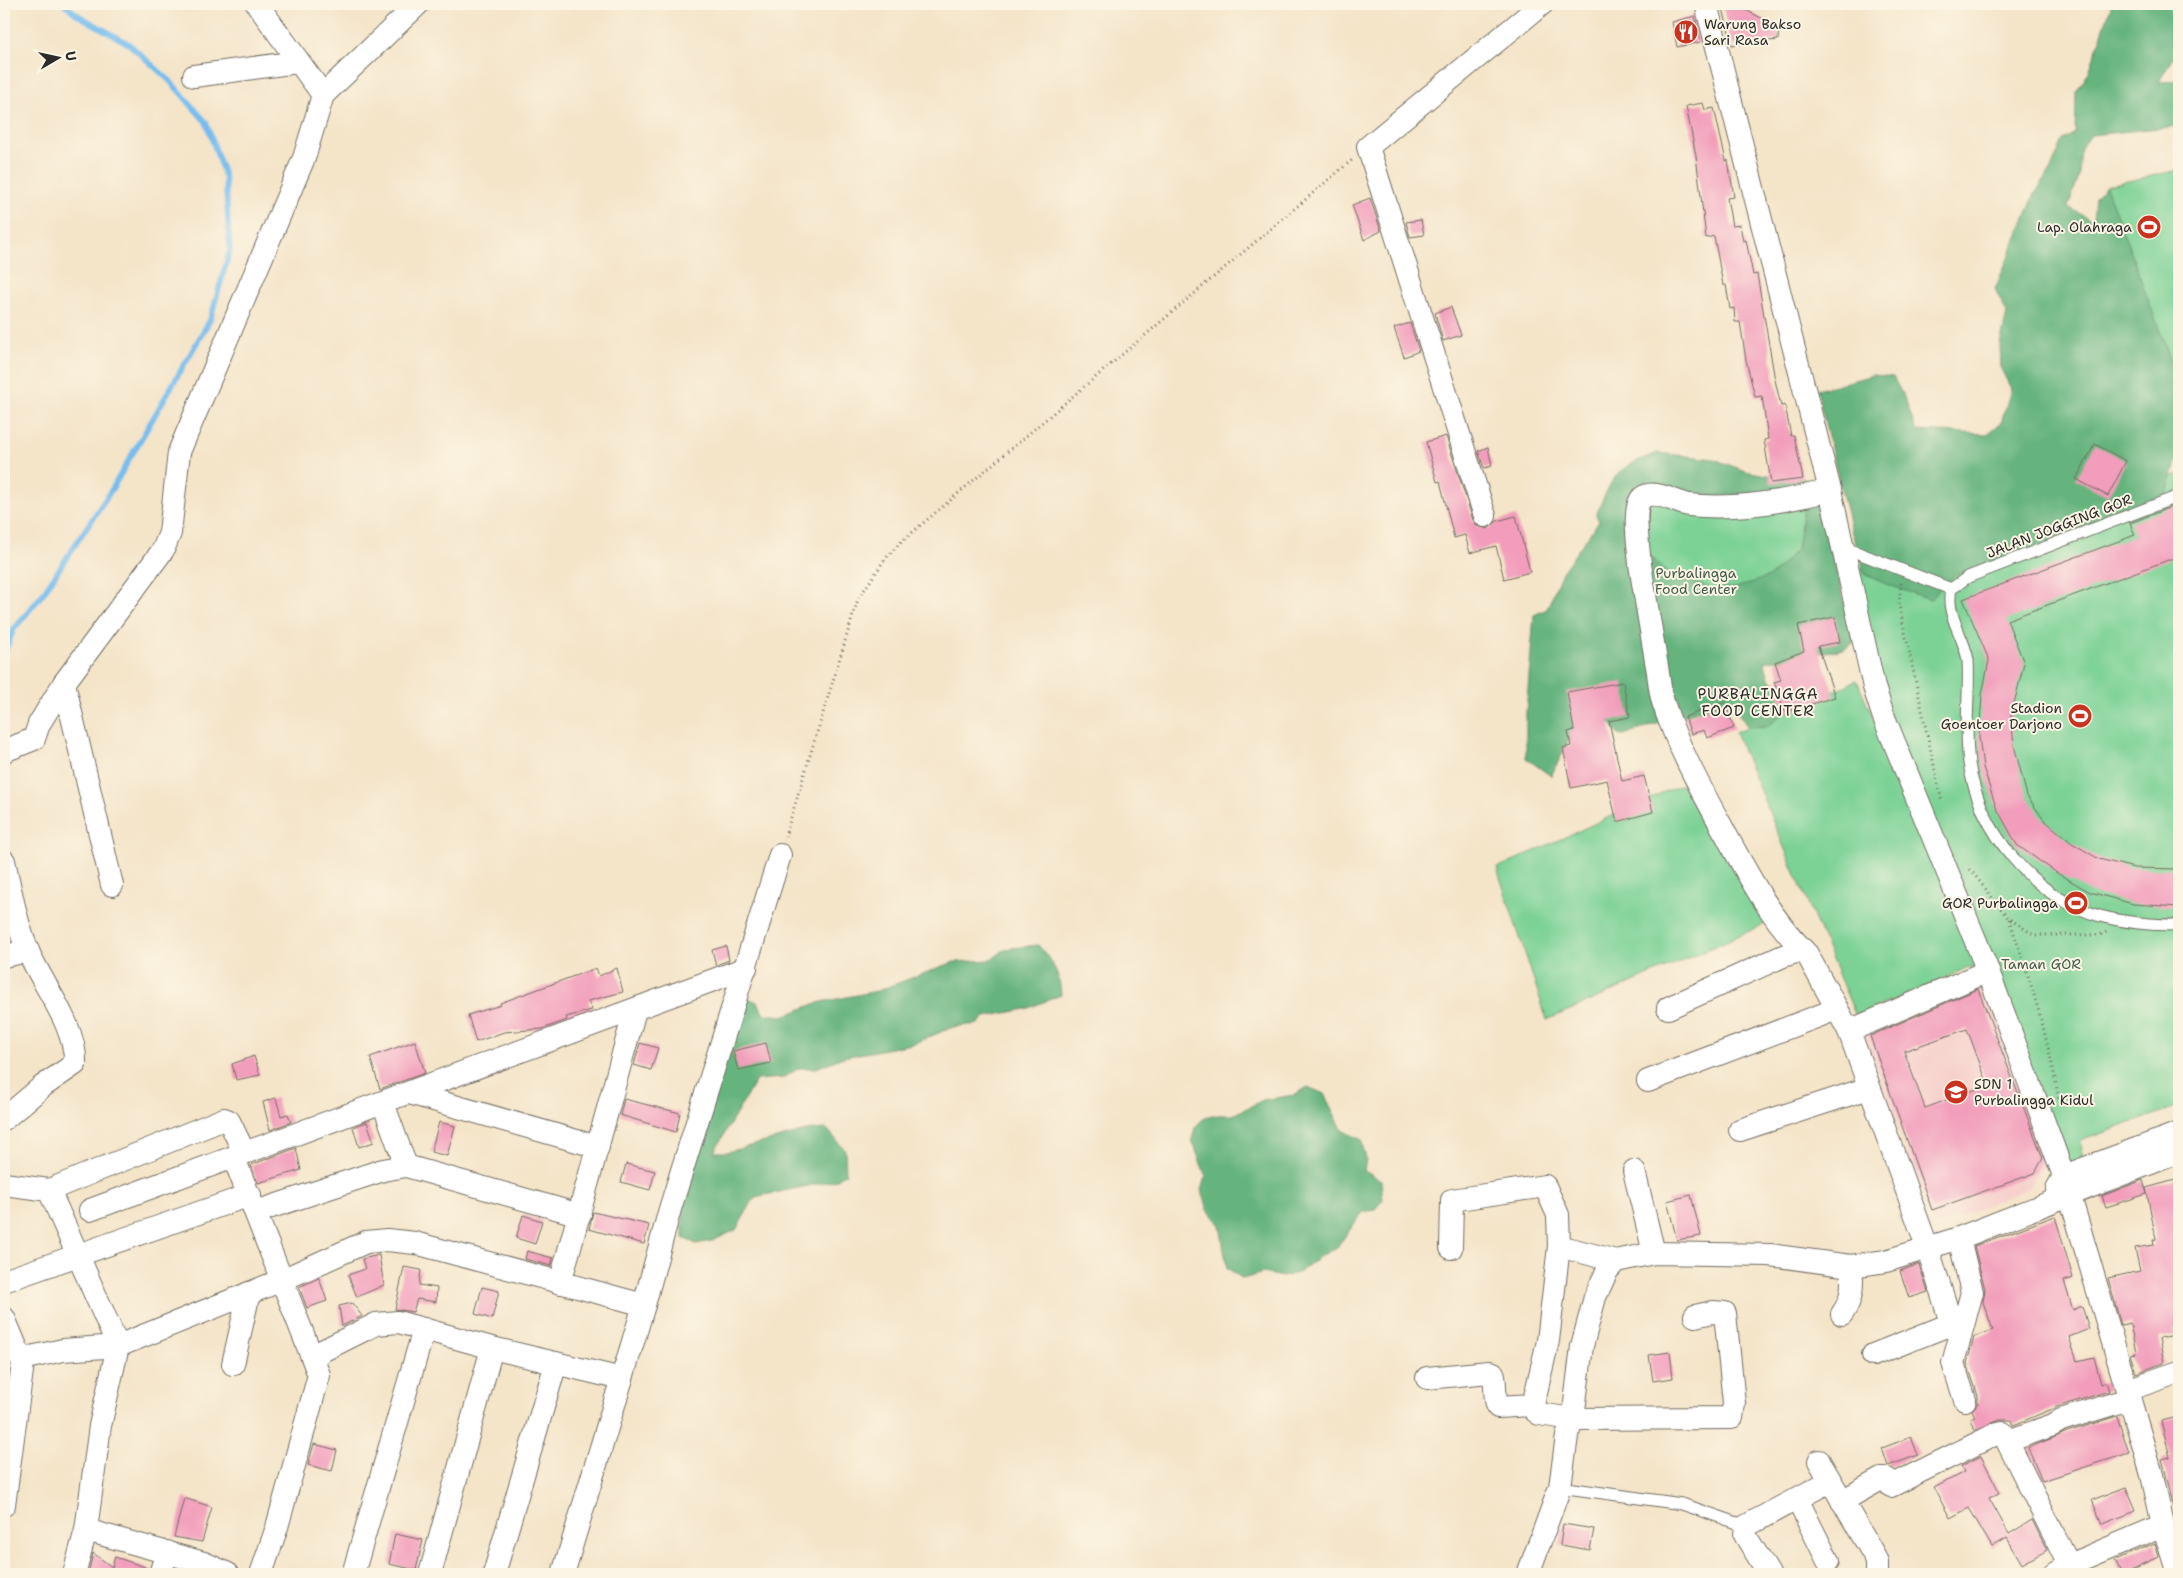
<svg xmlns="http://www.w3.org/2000/svg" width="2183" height="1578" font-family="'Shantell Sans',sans-serif">
	<rect width="100%" height="100%" fill="#fcf5e5"/>
	<filter id="ink" filterUnits="userSpaceOnUse"><feTurbulence type="fractalNoise" baseFrequency=".02" numOctaves="2"/><feDisplacementMap in="SourceGraphic" scale="10" xChannelSelector="R" yChannelSelector="G"/><feConvolveMatrix kernelMatrix="1 2 1 2 8 2 1 2 1" color-interpolation-filters="sRGB"/></filter>
	<filter id="wash" filterUnits="userSpaceOnUse"><feTurbulence type="fractalNoise" baseFrequency=".0096" numOctaves="4" result="noise"/><feDisplacementMap in="SourceGraphic" scale="20" xChannelSelector="R" yChannelSelector="G"/><feGaussianBlur stdDeviation="1.12" result="paint"/><feColorMatrix in="noise" values="0 0 0 0 0 0 0 0 0 0 0 0 0 0 0 0 0 1.4 0 .05"/><feComposite in="paint" operator="in"/></filter>
	<g filter="url(#wash)">
		<rect width="100%" height="100%" fill="#f4e4c8"/>
		<!-- built -->
		<polygon fill="#f7d0cc" points="1985,982 2051,1157 2028,1188 1934,1227 1861,1026"/>
		<!-- green -->
		<g fill="#7cd295" stroke="#547e60">
			<polygon points="2179,170 2179,383 2105,186"/>
			<polygon points="1648,465 1803,484 1844,649 1767,661 1747,683 1588,563"/>
			<polygon points="2179,474 2179,1106 2080,1141 2086,1165 2071,1173 1887,709 1856,579 1862,567 1865,574 1886,584"/>
			<polygon points="1857,680 1978,964 1856,1016 1735,732 1811,703"/>
			<polygon points="1682,784 1765,924 1547,1020 1497,868"/>
		</g>
		<!-- forest -->
		<g fill="#65b47e" stroke="#487054">
			<polygon points="2112,4 2179,4 2179,54 2172,59 2159,82 2179,81 2179,126 2091,135 2081,148 2079,176 2068,207 2093,221 2095,197 2106,186 2179,383 2179,453 2167,493 1955,575 1930,599 1886,584 1865,574 1851,530 1817,390 1873,375 1893,377 1906,401 1916,431 1987,434 2001,424 2011,389 2001,369 2000,345 2007,313 1995,289 2035,194 2052,167 2063,140 2075,133 2076,93 2089,72"/>
			<path d="M1658,453L1714,459L1745,471L1777,477L1793,476L1806,479L1810,485L1801,491L1697,496L1645,481C1622,498 1632,519 1635,544L1672,576L1711,588H1736L1771,576L1797,549L1803,512L1817,496L1855,642L1844,649L1767,661L1765,664L1769,678L1784,692L1785,712L1768,726L1748,727L1738,713L1725,702L1620,736L1603,713L1580,718L1551,776L1526,758V713L1534,615L1547,609L1562,572L1599,521L1596,515C1614,474 1615,468 1658,453Z"/>
			<path d="M1038,945C1052,961 1060,973 1061,995L1026,1009L985,1017L978,1024L953,1027L912,1044L843,1057L816,1068H799L783,1078L756,1080L714,1152H727L810,1130L827,1129L845,1150L846,1173L836,1180L755,1197L736,1230L712,1241L696,1244L683,1238V1209L676,1192L744,996L759,1003L763,1014L783,1016L817,1003L877,991L954,962L991,960L1005,949Z"/>
			<polygon points="1308,1087 1324,1094 1343,1131 1361,1139 1366,1159 1364,1171 1381,1180 1383,1200 1374,1210 1363,1212 1337,1247 1319,1257 1300,1272 1283,1277 1263,1273 1243,1279 1227,1268 1220,1225 1208,1210 1202,1190 1206,1177 1192,1140 1195,1127 1204,1118 1218,1115 1233,1115 1263,1100 1294,1095"/>
		</g>
		<g fill="none" stroke-linecap="round" stroke-linejoin="round">
			<!-- stream -->
			<polyline stroke="#76bdee" stroke-width="5.5" points="4,654 14,629 42,595 112,489 210,320 230,250 225,178 206,122 169,80 129,44 78,15 64,4"/>
		</g>
		<g id="blocks">
			<!-- building -->
			<g fill="#f29dbb" fill-rule="evenodd">
				<polygon points="1722,4 1734,4 1779,27 1778,40 1732,45"/>
				<polygon points="1695,16 1701,42 1677,47 1672,22"/>
				<polygon points="1703,103 1705,110 1714,108 1726,161 1728,160 1734,197 1727,198 1732,226 1740,225 1743,241 1746,240 1753,275 1757,274 1775,380 1781,406 1785,405 1791,436 1794,435 1803,479 1771,483 1764,440 1768,439 1762,396 1755,397 1746,360 1740,322 1735,322 1734,308 1730,309 1726,285 1723,285 1714,236 1706,238 1696,156 1686,106"/>
				<polygon points="1370,198 1381,231 1364,240 1352,205"/>
				<polygon points="1421,220 1424,235 1410,237 1406,222"/>
				<polygon points="1451,307 1461,335 1443,341 1435,313"/>
				<polygon points="1410,323 1419,351 1404,357 1394,328"/>
				<polygon points="1446,436 1473,520 1477,526 1488,529 1497,521 1516,516 1530,572 1504,579 1496,546 1470,553 1465,535 1454,538 1440,481 1437,482 1426,442"/>
				<polygon points="2095,444 2126,461 2108,496 2076,479"/>
				<polygon points="1488,447 1492,466 1484,468 1478,451"/>
				<polygon points="2179,504 2179,556 2007,620 2024,663 2011,716 2014,745 2027,796 2044,820 2072,843 2099,859 2134,868 2179,869 2179,907 2133,904 2090,892 2057,873 2017,845 1996,807 1983,767 1979,737 1982,695 1989,660 1963,599 2135,535 2130,523"/>
				<polygon points="1835,617 1840,642 1818,646 1835,697 1785,712 1774,682 1781,680 1775,662 1804,651 1798,625"/>
				<polygon points="1623,682 1630,717 1609,721 1622,781 1644,776 1653,812 1617,822 1607,780 1571,788 1563,748 1571,746 1568,732 1574,730 1567,692"/>
				<polygon points="1725,702 1734,728 1707,738 1704,730 1691,734 1685,717"/>
				<polygon points="726,946 729,960 716,965 712,950"/>
				<polygon points="596,968 599,976 617,968 623,992 588,1001 592,1010 566,1017 567,1020 542,1029 504,1032 476,1042 468,1015 501,1005 500,1003"/>
				<path d="M1978,989L2043,1158L2035,1173L1932,1210L1870,1036ZM1967,1029L1988,1085L1925,1108L1904,1051Z"/>
				<polygon points="415,1041 425,1073 380,1089 370,1057"/>
				<polygon points="640,1043 658,1048 651,1070 634,1065"/>
				<polygon points="766,1043 771,1063 738,1070 733,1051"/>
				<polygon points="254,1056 260,1075 236,1080 232,1064"/>
				<polygon points="276,1098 281,1116 288,1114 291,1122 270,1130 263,1102"/>
				<polygon points="624,1099 680,1113 676,1132 620,1115"/>
				<polygon points="367,1122 374,1142 359,1147 353,1127"/>
				<polygon points="439,1122 455,1126 447,1156 431,1152"/>
				<polygon points="296,1148 301,1170 258,1183 251,1165"/>
				<polygon points="626,1164 655,1171 650,1190 621,1182"/>
				<polygon points="2179,1179 2179,1216 2175,1217 2179,1237 2179,1327 2174,1329 2176,1335 2159,1338 2164,1363 2136,1373 2130,1354 2136,1353 2130,1323 2121,1325 2108,1278 2140,1271 2135,1248 2154,1245 2153,1240 2156,1239 2146,1188"/>
				<polygon points="2143,1180 2147,1194 2106,1207 2102,1196"/>
				<polygon points="1691,1195 1701,1236 1677,1240 1667,1201"/>
				<polygon points="593,1212 649,1225 644,1244 589,1229"/>
				<polygon points="523,1215 542,1221 535,1244 516,1238"/>
				<polygon points="2055,1216 2073,1278 2064,1281 2073,1310 2082,1306 2089,1329 2069,1337 2077,1361 2094,1357 2101,1384 2106,1382 2109,1391 2057,1407 2014,1425 2012,1420 2000,1420 1975,1430 1971,1419 1975,1417 1972,1410 1978,1403 1978,1396 1967,1363 1974,1337 1993,1330 1983,1302 1985,1289 1974,1246"/>
				<polygon points="527,1251 553,1258 551,1266 525,1259"/>
				<polygon points="379,1255 384,1285 357,1297 348,1275 365,1269 362,1259"/>
				<polygon points="1919,1264 1928,1292 1909,1298 1900,1271"/>
				<polygon points="404,1267 421,1270 419,1285 437,1288 436,1302 417,1299 413,1312 395,1309"/>
				<polygon points="319,1278 327,1301 307,1308 299,1287"/>
				<polygon points="482,1287 499,1291 492,1319 475,1314"/>
				<polygon points="352,1303 362,1316 342,1326 339,1306"/>
				<polygon points="1670,1352 1673,1378 1653,1381 1649,1355"/>
				<polygon points="2117,1416 2129,1453 2042,1481 2028,1448 2067,1432"/>
				<polygon points="2176,1417 2179,1429 2179,1506 2174,1507 2162,1459 2170,1457 2161,1421"/>
				<polygon points="1911,1437 1918,1455 1888,1466 1882,1448"/>
				<polygon points="314,1444 337,1450 332,1471 308,1465"/>
				<polygon points="1981,1456 2000,1493 1989,1498 2009,1534 2032,1520 2047,1550 2022,1564 2007,1538 1992,1547 1969,1508 1950,1518 1934,1488 1964,1472 1961,1466"/>
				<polygon points="2126,1487 2136,1511 2102,1524 2092,1500"/>
				<polygon points="184,1498 212,1507 202,1542 174,1537"/>
				<polygon points="1563,1524 1594,1529 1590,1550 1560,1545"/>
				<polygon points="395,1534 423,1540 416,1570 389,1564"/>
				<polygon points="2155,1543 2159,1557 2122,1574 2115,1560"/>
				<polygon points="93,1553 112,1567 115,1557 148,1568 147,1574 88,1574"/>
			</g>
		</g>
	</g>
	<g filter="url(#ink)">
		<use href="#blocks" fill-opacity="0" stroke="#716c62" stroke-width="1"/>
		<g fill="none" stroke-linecap="round" stroke-linejoin="round">
			<defs>
				<g id="lane">
					<path d="M2179,496L1968,577L1951,589C1945,614 1964,636 1968,660C1970,695 1964,728 1969,763C1979,831 2033,897 2100,916C2126,923 2153,925 2179,925"/>
					<polyline points="1843,547 1951,589"/>
					<polyline points="1560,1487 1682,1504 1746,1526"/>
				</g>
				<g id="street">
					<polyline points="257,4 323,95"/>
					<polyline points="1706,4 1830,490 1874,687 1883,715 1988,971 2064,1176 2152,1475 2163,1525 2178,1574"/>
					<polyline points="194,76 298,62"/>
					<polyline points="1485,516 1368,147 1542,4"/>
					<polyline points="64,683 112,885"/>
					<polyline points="4,751 34,739 39,724 64,683 163,550 170,533 179,452 304,158 323,95 418,4"/>
					<path d="M4,861C11,891 16,923 28,951C42,984 77,1027 75,1064L43,1086L4,1119"/>
					<path d="M1803,950C1769,916 1747,873 1724,831C1701,789 1678,748 1663,702C1659,689 1659,674 1656,661C1651,629 1645,597 1640,564C1639,551 1632,507 1642,498C1654,488 1676,503 1689,505C1737,510 1784,502 1830,490"/>
					<polyline points="4,956 28,951"/>
					<polyline points="1668,1008 1783,956 1803,950 1807,954 1849,1031"/>
					<polyline points="1648,1081 1837,1009"/>
					<polyline points="409,1093 598,1147"/>
					<polyline points="383,1103 406,1166"/>
					<polyline points="1740,1130 1869,1088"/>
					<polyline points="234,1158 319,1375 277,1527 261,1574"/>
					<polyline points="1634,1171 1654,1253"/>
					<polyline points="4,1184 49,1190"/>
					<polyline points="2057,1189 2064,1176 2179,1133"/>
					<polyline points="90,1210 746,968"/>
					<polyline points="256,1212 383,1170 406,1166 580,1215"/>
					<polyline points="1959,1238 1972,1292 1953,1363 1965,1400"/>
					<polyline points="1559,1246 1616,1261"/>
					<polyline points="1451,1248 1452,1200 1545,1186 1558,1215 1559,1246 1548,1341 1533,1405 1535,1411 1539,1414 1573,1419 1732,1418 1734,1403 1725,1313 1713,1312 1695,1316"/>
					<polyline points="4,1281 250,1195"/>
					<polyline points="560,1283 635,1010"/>
					<path d="M1842,1314C1853,1299 1853,1284 1851,1266"/>
					<polyline points="4,1318 23,1363"/>
					<polyline points="1952,1326 1928,1249 1849,1031 1988,971"/>
					<polyline points="1873,1355 1941,1328 1963,1324"/>
					<polyline points="312,1356 376,1324 398,1322 492,1348"/>
					<polyline points="233,1364 249,1293"/>
					<path d="M1427,1378L1489,1372L1493,1373C1497,1384 1493,1396 1498,1407L1533,1405"/>
					<polyline points="2127,1390 2179,1372"/>
					<polyline points="2008,1441 2053,1425 2061,1420 2129,1399"/>
					<polyline points="1819,1461 1874,1555 1877,1562 1877,1574"/>
					<polyline points="1797,1499 1828,1561"/>
					<polyline points="1842,1501 1881,1479 1887,1479 1891,1486 1994,1435 2003,1433 2069,1565"/>
					<polyline points="4,1505 23,1363 26,1358 63,1350 118,1346 282,1280 366,1242 387,1240 415,1243 644,1305"/>
					<polyline points="86,1530 204,1563 228,1574"/>
					<polyline points="74,1574 86,1530 100,1426 118,1346 49,1190 224,1119 229,1121 244,1152"/>
					<polyline points="160,1574 167,1552"/>
					<polyline points="353,1574 424,1329"/>
					<polyline points="430,1574 492,1348 622,1379"/>
					<polyline points="494,1574 556,1363"/>
					<polyline points="563,1574 644,1305 670,1209 780,855"/>
					<polyline points="1528,1574 1560,1487 1567,1436 1573,1419 1582,1346 1595,1297 1607,1271 1616,1261 1654,1253 1770,1255 1851,1266 1886,1261 1959,1238 2179,1152"/>
					<polyline points="1769,1574 1745,1535 1746,1526 1830,1481"/>
					<polyline points="2054,1574 2069,1565 2163,1525"/>
				</g>
			</defs>
			<!-- lane casing -->
			<use href="#lane" stroke="#716c62" stroke-width="13"/>
			<!-- street casing -->
			<use href="#street" stroke="#716c62" stroke-width="24"/>
			<!-- path -->
			<g stroke="#716c62" stroke-width="3" stroke-dasharray="1 4" stroke-linecap="butt">
				<polyline points="1901,583 1899,605 1942,802"/>
				<polyline points="785,837 858,599 885,559 902,541 1352,160"/>
				<polyline points="1970,869 2008,918 2034,935 2100,935 2107,932"/>
				<path d="M2009,919C2030,979 2049,1039 2059,1101"/>
			</g>
			<!-- lane -->
			<use href="#lane" stroke="#fff" stroke-width="11"/>
			<!-- street -->
			<use href="#street" stroke="#fff" stroke-width="22"/>
		</g>
	</g>
	<!-- icons -->
	<defs>
		<symbol id="restaurant-disc" viewBox="-11 -11 22 22"><circle r="9.5" fill="#c8321e" stroke="#fcf5e5"/><path d="M-5-6h1v4h1v-4h1v4h1v-4h1v5L-1.5 .5V6h-2V.5L-5-1ZM5-6V6H3V1.5H1.5Q1.5-4 5-6Z" fill="#fff"/></symbol>
		<symbol id="stadium-disc" viewBox="-11 -11 22 22"><circle r="9.5" fill="#c8321e" stroke="#fcf5e5"/><path d="M0-5a6.5 5 0 1 0 0 10a6.5 5 0 1 0 0-10ZM-3.5-1.8h7v3.6h-7Z" fill="#fff"/></symbol>
		<symbol id="school-disc" viewBox="-11 -11 22 22"><circle r="9.5" fill="#c8321e" stroke="#fcf5e5"/><path d="M0-5L7-2L0 1L-7-2ZM-4 1L0 2.5L4 1V4Q0 6-4 4Z" fill="#fff"/></symbol>
	</defs>
	<g fill-rule="evenodd">
		<use href="#restaurant-disc" x="1672" y="18" width="28" height="28"/>
		<use href="#stadium-disc" x="2135" y="213" width="28" height="28"/>
		<use href="#stadium-disc" x="2066" y="702" width="28" height="28"/>
		<use href="#stadium-disc" x="2062" y="889" width="28" height="28"/>
		<use href="#school-disc" x="1942" y="1078" width="28" height="28"/>
	</g>
	<g text-anchor="middle" dominant-baseline="central" stroke-width="4" stroke-linejoin="round" paint-order="stroke">
		<!-- poi labels -->
		<g font-size="14" fill="#2b2b2b" stroke="#fcf5e5" text-anchor="end">
			<text x="1704" y="24" text-anchor="start">Warung Bakso<tspan x="1704" dy="16">Sari Rasa</tspan></text>
			<text x="2132" y="227">Lap. Olahraga</text>
			<text x="2062" y="708">Stadion<tspan x="2062" dy="16">Goentoer Darjono</tspan></text>
			<text x="2058" y="903">GOR Purbalingga</text>
			<text x="1974" y="1084" text-anchor="start">SDN 1<tspan x="1974" dy="16">Purbalingga Kidul</tspan></text>
		</g>
		<!-- street labels -->
		<g font-size="14" fill="#2b2b2b" stroke="#fcf5e5">
			<text transform="translate(2059 526) rotate(-21)">JALAN JOGGING GOR</text>
		</g>
		<!-- park labels -->
		<g font-size="14" fill="#435d4b" stroke="#fcf5e5">
			<text x="1696" y="573">Purbalingga<tspan x="1696" dy="16">Food Center</tspan></text>
			<text x="2041" y="964">Taman GOR</text>
		</g>
		<!-- neighbourhood labels -->
		<g font-size="15" letter-spacing="1" fill="#2b2b2b" stroke="#fcf5e5">
			<text x="1758" y="694">PURBALINGGA<tspan x="1758" dy="17">FOOD CENTER</tspan></text>
		</g>
	</g>
	<!-- margin -->
	<rect width="2183" height="1578" fill="none" stroke="#fcf5e5" stroke-width="20"/>
	<!-- north arrow -->
	<g transform="translate(58 58) rotate(81)" stroke="#fcf5e5" stroke-width="4" paint-order="stroke">
	<path d="M0-4L9 19L0 12L-9 19Z" fill="#2b2b2b"/>
	<text y="-8" font-size="14" font-weight="bold" text-anchor="middle" fill="#2b2b2b">U</text>
	</g>
</svg>
